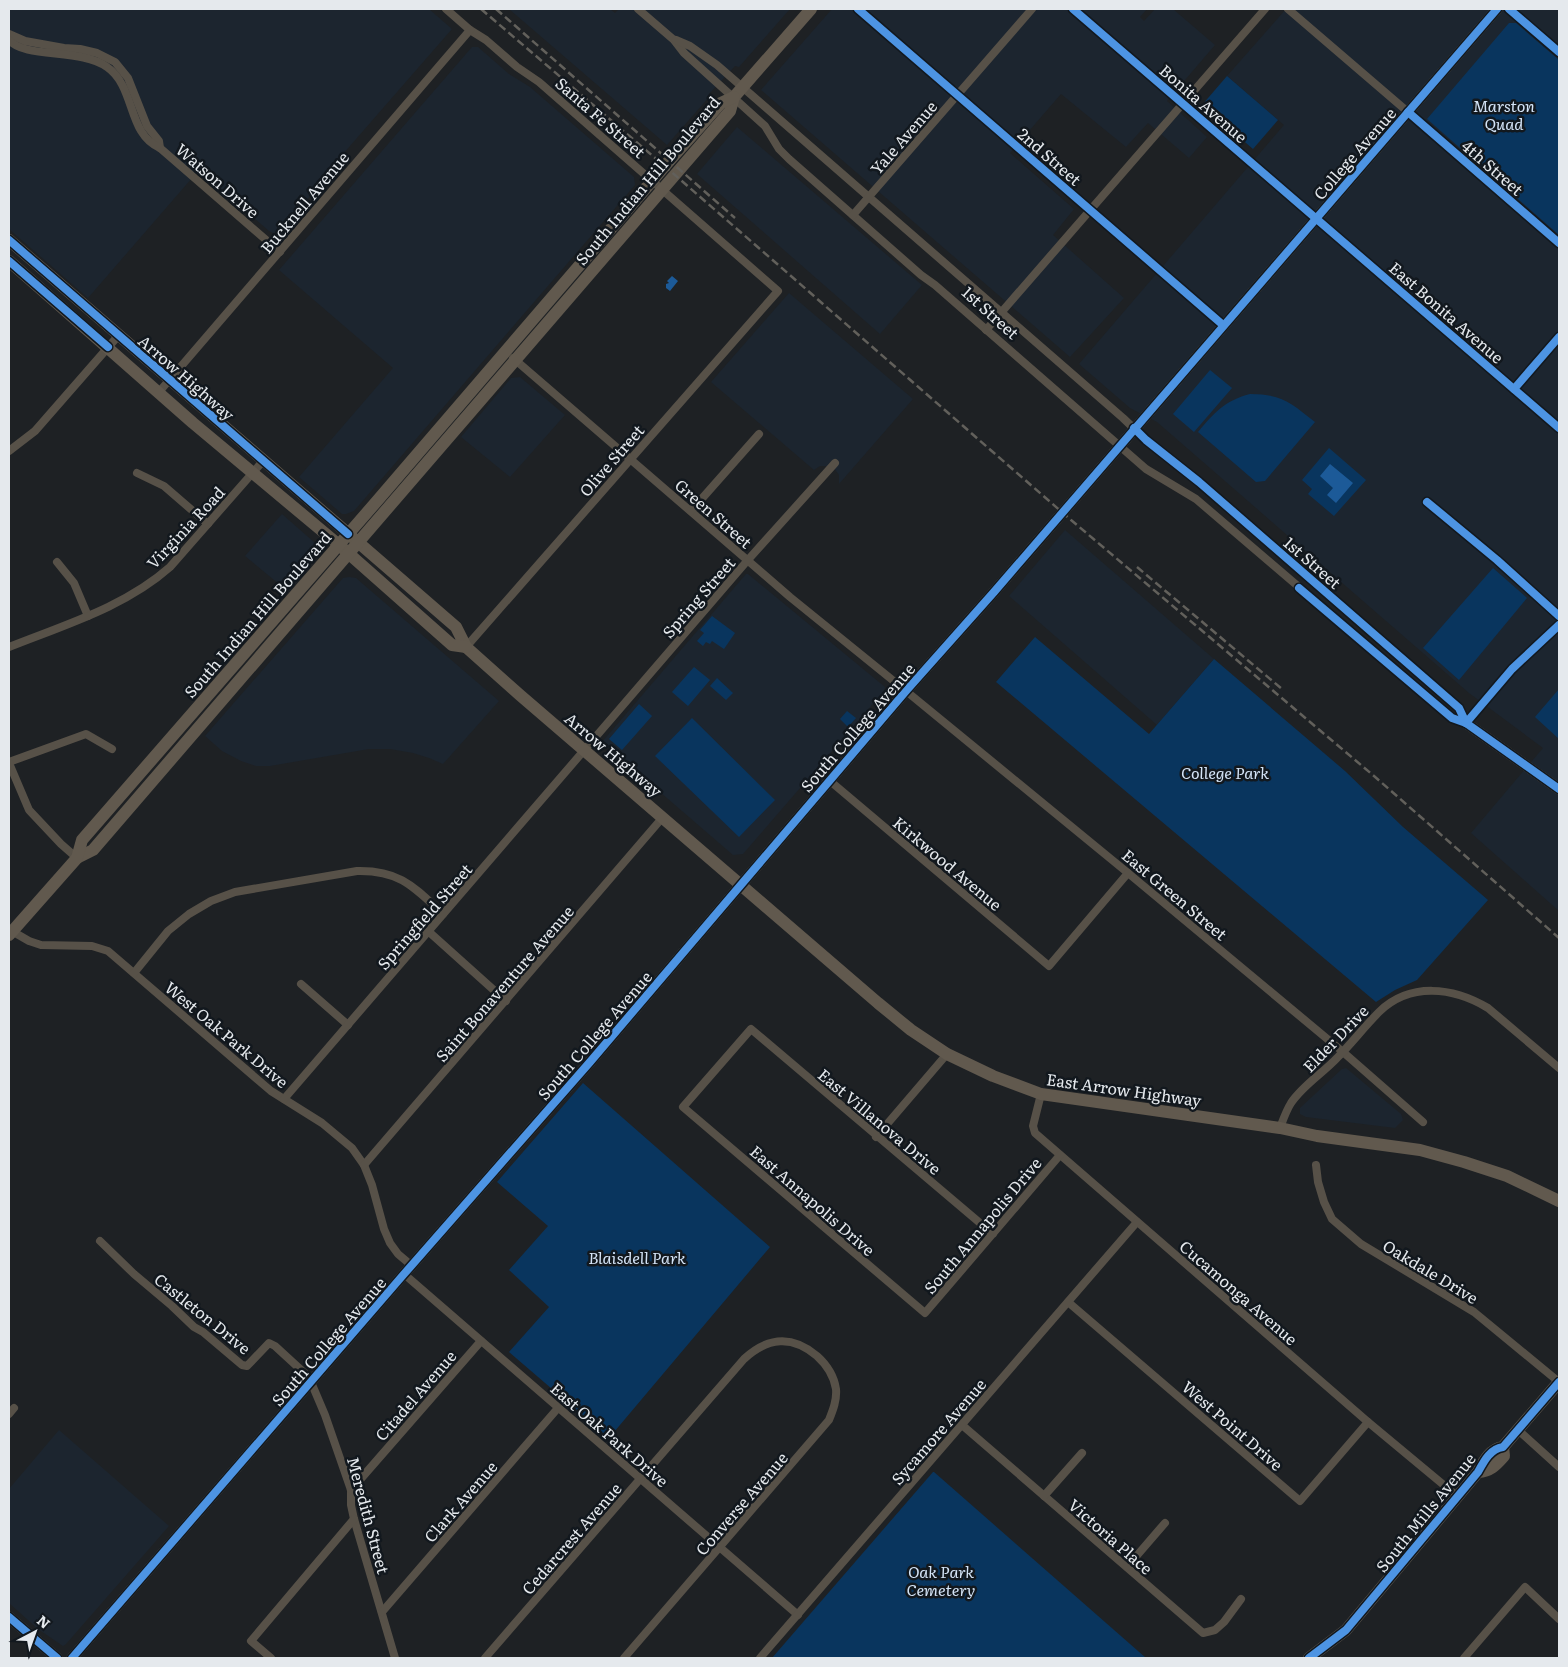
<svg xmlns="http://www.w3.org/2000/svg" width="1568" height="1667" font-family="Literata,serif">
	<rect width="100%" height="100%" fill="#1e2124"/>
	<!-- built -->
	<g fill="#1c252f">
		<polygon points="9,9 429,9 452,29 343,154 336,166 280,231 273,233 269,231 199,170 88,298 9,229"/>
		<polygon points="509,9 610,9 615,13 619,9 790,9 739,67 735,66 709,94 710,96 667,145"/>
		<polygon points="832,9 1147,9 1140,17 1144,21 1155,9 1173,9 1215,45 1167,101 1207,137 1189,158 1148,123 1126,147 1061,94 1010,153 1074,209 1053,235 1124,298 1070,357 761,90"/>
		<polygon points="1286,9 1559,9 1559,911 1471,833 1543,748 1469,693 1157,422 1130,408 1079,364 1284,125 1227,76"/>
		<polygon points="472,47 478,47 509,74 530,87 634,177 635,185 354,511 346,514 342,514 299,477 393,368 279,270"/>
		<polygon points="737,127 922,285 880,334 697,174"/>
		<polygon points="789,293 913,399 839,484 839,475 834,468 827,466 820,466 814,470 711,382"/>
		<polygon points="520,377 565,415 510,477 461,437 511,378"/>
		<polygon points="282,514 315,543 317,550 315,555 285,589 245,556"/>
		<polygon points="1065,530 1214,659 1157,725 1009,596"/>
		<polygon points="746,574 748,574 885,687 884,691 743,854 733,855 602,742"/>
		<polygon points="349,577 356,578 499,701 443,764 429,758 413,753 390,749 369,749 270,766 256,766 241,761 222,751 205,736 343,578"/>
		<polygon points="1346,1068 1401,1114 1403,1120 1395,1128 1306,1117 1300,1114 1300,1108 1342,1069"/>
		<polygon points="59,1430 169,1526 66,1644 63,1646 38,1629 9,1603 9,1489"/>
	</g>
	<!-- green -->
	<g fill="#09355e">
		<polygon points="1509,23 1516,23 1559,60 1559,235 1427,119"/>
		<polygon points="1227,76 1278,120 1253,149 1202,105"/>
		<polygon points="1210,370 1232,388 1194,432 1173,414"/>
		<path d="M1250,394C1282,394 1291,403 1315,422L1265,481L1256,482L1198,432C1214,413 1224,401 1250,394Z"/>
		<polygon points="1329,448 1366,480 1334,516 1308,494 1312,489 1302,480"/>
		<polygon points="1493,568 1527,598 1459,680 1423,648"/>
		<polygon points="712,616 735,633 724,649 712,641 710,644 706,642 703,646 697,641 704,633 700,630"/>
		<polygon points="1035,637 1149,734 1214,659 1345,771 1403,827 1488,900 1417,980 1395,990 1376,1002 996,682"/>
		<polygon points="694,667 710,680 688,706 672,692"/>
		<polygon points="717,678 733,693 726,700 710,686"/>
		<polygon points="1559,689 1559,739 1535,717"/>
		<polygon points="639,704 652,716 622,750 609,739"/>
		<polygon points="847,711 856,718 848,727 840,719"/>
		<polygon points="692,718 775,800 739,837 655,756"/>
		<polygon points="583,1083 770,1247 609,1438 509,1352 549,1307 509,1270 548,1226 497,1182"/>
		<polygon points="933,1472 934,1472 1146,1658 772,1658"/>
	</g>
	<!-- water -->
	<g fill="#1c5a98">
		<polygon points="672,276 678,281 670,291 666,288 666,284 669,283 667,281"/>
		<polygon points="1330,464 1353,483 1336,503 1327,495 1333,488 1320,476"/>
	</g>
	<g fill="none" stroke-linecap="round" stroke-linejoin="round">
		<!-- street -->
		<g stroke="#575148" stroke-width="8">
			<polyline points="446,9 470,30 486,40 517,67 539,82 778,291 466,647"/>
			<polyline points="638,9 674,40 684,53 765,126 779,149 789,159 921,275 935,285 1146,469 1196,499 1452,718 1466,723"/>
			<polyline points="858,9 1223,325"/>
			<polyline points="1073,9 1559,428"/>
			<polyline points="1288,9 1408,112"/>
			<polyline points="9,34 25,41 64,48 80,49 97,53 115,62 128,78 147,126 159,141 160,148"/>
			<path d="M9,40C25,59 81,48 107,67C136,87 127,134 160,148L280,252"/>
			<polyline points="676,40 690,46 717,65 1123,418 1146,440 1199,482 1459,708 1466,723"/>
			<polyline points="853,215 1032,9"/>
			<polyline points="986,330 1265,9"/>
			<polyline points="513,358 790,597 906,691 1128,873 1343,1052 1423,1122"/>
			<polyline points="1514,389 1559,337"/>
			<polyline points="159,392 470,30"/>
			<polyline points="9,451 35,431 118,336"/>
			<polyline points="137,473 164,486 208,524"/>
			<polyline points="691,511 759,434"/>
			<polyline points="57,562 74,583 88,616"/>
			<path d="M9,647C64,625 125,607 170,567L263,461"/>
			<polyline points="1466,723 1512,669 1559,625"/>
			<polyline points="9,762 86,734 112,749"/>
			<polyline points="9,763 29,810 61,844 77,858"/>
			<polyline points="830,781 1049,966 1128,873"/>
			<polyline points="10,930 29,941 41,945 92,946 108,951 271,1091 322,1123 352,1148 364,1165 372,1185 384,1229 390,1243 398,1254 411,1265"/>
			<polyline points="428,931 506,1001"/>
			<path d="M134,973L168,931L189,914L211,901L235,892L357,871C400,870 414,887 443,914"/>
			<polyline points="301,984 348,1025"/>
			<polyline points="1041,1094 1033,1126 1035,1133 1368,1422 1457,1496"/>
			<polyline points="284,1099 747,561 835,463"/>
			<path d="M1280,1128C1283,1120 1286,1111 1291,1103C1303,1085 1323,1073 1337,1058C1352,1043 1364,1027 1379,1012C1410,982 1453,987 1488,1008L1559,1068"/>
			<polyline points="876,1137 947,1054"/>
			<polyline points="364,1165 663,817"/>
			<polyline points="1316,1165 1318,1182 1324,1202 1332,1219 1361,1244 1474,1312 1559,1382"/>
			<polyline points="993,1234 751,1029 683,1107 925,1313 1060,1155"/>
			<polyline points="100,1241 134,1274 172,1306 194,1327 203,1332 242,1365 247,1366 269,1343 275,1346 312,1380"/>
			<polyline points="404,1274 798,1615"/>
			<polyline points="1068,1302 1300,1501 1368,1422"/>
			<polyline points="311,1382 325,1415 351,1490 351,1505 354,1519 395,1658"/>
			<polyline points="9,1414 14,1408"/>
			<polyline points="962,1425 1203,1633 1215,1630 1224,1622 1241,1599"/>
			<polyline points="1518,1430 1559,1467"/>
			<polyline points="351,1490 481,1341"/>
			<polyline points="1044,1496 1082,1453"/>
			<polyline points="1127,1567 1165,1523"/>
			<polyline points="382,1612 558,1408"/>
			<polyline points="271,1658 251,1641 354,1519"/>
			<path d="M485,1658L744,1359C768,1337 792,1335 817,1356C827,1365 834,1376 836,1389C837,1400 833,1410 829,1420L624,1658"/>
			<polyline points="760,1658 1137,1222"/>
			<polyline points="1464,1658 1525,1587 1559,1619"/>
		</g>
		<!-- secondary -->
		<g stroke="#645c4f" stroke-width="11">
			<polyline points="1466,723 1559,789"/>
			<polyline points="9,1617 57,1658"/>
			<polyline points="72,1658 404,1274 590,1062 906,691 994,592 1497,9"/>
		</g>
		<!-- primary -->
		<g stroke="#61594e" stroke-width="12">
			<polyline points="9,240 456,627 466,647 521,696 878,1003 911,1030 947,1054 993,1076 1041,1094 1280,1128 1317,1136 1420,1150 1464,1162 1507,1176 1559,1201"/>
			<polyline points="9,261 193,423 339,545 452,645 466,647"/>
			<polyline points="77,858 93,850 730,111 734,97 811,9"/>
			<polyline points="9,935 77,858 82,840 377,501 670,160 721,103 734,97"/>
			<path d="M1478,1472C1491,1471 1496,1465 1504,1456L1503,1447"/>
			<path d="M1309,1658L1346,1630L1478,1472C1484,1461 1490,1449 1503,1447L1559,1382"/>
		</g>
		<!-- rail -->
		<g stroke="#62605b" stroke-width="2.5" stroke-dasharray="8 4" stroke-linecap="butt">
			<polyline points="481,9 675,175 1071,520 1374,776 1559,938"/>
			<polyline points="496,9 735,218"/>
			<polyline points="1137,567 1282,689"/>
		</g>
		<defs>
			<g id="cycleway">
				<polyline points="858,9 1223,325"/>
				<polyline points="1073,9 1559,428"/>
				<polyline points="1509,9 1559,52"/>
				<polyline points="1408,112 1559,243"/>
				<polyline points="9,240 348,534"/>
				<polyline points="9,261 108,347"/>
				<polyline points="1514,389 1559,337"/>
				<polyline points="1134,428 1146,440 1199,482 1459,708 1466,723"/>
				<polyline points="1427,502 1497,560 1559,616"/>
				<polyline points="1299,588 1452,718 1466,723 1559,789"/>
				<polyline points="1466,723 1512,669 1559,625"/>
				<polyline points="9,1617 57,1658"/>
				<polyline points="72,1658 404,1274 590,1062 906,691 994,592 1497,9"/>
				<path d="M1309,1658L1346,1630L1478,1472C1484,1461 1490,1449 1503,1447L1559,1382"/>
			</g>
		</defs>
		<!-- cycleway casing -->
		<use href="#cycleway" stroke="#12181e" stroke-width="11"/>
		<!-- cycleway -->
		<use href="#cycleway" stroke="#4d94e3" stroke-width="8"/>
	</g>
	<g text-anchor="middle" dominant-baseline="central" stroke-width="5" stroke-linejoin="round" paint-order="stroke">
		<!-- street labels -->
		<g font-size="16" fill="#e5e9ed" stroke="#12181e">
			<text transform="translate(1204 103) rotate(41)">Bonita Avenue</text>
			<text transform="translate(601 117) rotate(41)">Santa Fe Street</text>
			<text transform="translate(903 137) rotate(-49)">Yale Avenue</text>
			<text transform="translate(1354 153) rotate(-49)">College Avenue</text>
			<text transform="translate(1050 156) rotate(41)">2nd Street</text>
			<text transform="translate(1493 167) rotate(41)">4th Street</text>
			<text transform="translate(218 180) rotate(41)">Watson Drive</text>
			<text transform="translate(647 180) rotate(-50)">South Indian Hill Boulevard</text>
			<text transform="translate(304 202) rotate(-50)">Bucknell Avenue</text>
			<text transform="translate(991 312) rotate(42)">1st Street</text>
			<text transform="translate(1447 312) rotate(41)">East Bonita Avenue</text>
			<text transform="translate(187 377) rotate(41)">Arrow Highway</text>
			<text transform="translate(611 460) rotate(-49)">Olive Street</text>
			<text transform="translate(714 513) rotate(41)">Green Street</text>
			<text transform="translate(185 527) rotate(-47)">Virginia Road</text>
			<text transform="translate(1313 562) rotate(41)">1st Street</text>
			<text transform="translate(698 597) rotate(-49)">Spring Street</text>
			<text transform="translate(257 614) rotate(-49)">South Indian Hill Boulevard</text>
			<text transform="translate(857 727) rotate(-49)">South College Avenue</text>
			<text transform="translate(614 754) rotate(40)">Arrow Highway</text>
			<text transform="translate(948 863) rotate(40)">Kirkwood Avenue</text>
			<text transform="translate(1175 894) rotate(40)">East Green Street</text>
			<text transform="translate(424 916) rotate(-49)">Springfield Street</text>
			<text transform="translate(504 983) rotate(-49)">Saint Bonaventure Avenue</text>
			<text transform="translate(227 1034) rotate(40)">West Oak Park Drive</text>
			<text transform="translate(594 1035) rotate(-49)">South College Avenue</text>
			<text transform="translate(1335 1038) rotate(-46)">Elder Drive</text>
			<text transform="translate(1124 1089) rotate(8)">East Arrow Highway</text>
			<text transform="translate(880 1121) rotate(40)">East Villanova Drive</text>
			<text transform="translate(813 1200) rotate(41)">East Annapolis Drive</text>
			<text transform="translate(982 1225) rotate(-50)">South Annapolis Drive</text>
			<text transform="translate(1431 1271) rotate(31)">Oakdale Drive</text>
			<text transform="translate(1239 1292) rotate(41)">Cucamonga Avenue</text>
			<text transform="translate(203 1313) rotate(39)">Castleton Drive</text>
			<text transform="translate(328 1341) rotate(-49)">South College Avenue</text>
			<text transform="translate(415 1395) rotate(-49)">Citadel Avenue</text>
			<text transform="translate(1233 1425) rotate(41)">West Point Drive</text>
			<text transform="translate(938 1431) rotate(-49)">Sycamore Avenue</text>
			<text transform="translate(610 1434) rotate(41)">East Oak Park Drive</text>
			<text transform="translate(460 1501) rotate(-49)">Clark Avenue</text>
			<text transform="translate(741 1503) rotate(-49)">Converse Avenue</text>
			<text transform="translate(1425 1512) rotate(-51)">South Mills Avenue</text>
			<text transform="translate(369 1515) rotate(75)">Meredith Street</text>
			<text transform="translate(1111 1536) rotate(41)">Victoria Place</text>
			<text transform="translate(571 1538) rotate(-49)">Cedarcrest Avenue</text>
		</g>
		<!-- park labels -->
		<g font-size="16" font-style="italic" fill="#d4e4f7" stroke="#12181e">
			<text x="1504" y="105">Marston<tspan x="1504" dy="18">Quad</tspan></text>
			<text x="1225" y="772">College Park</text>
			<text x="637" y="1257">Blaisdell Park</text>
			<text x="941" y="1571">Oak Park<tspan x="941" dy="18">Cemetery</tspan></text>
		</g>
	</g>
	<!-- border -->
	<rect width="1568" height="1667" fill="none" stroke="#e5e9ed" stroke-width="20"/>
	<!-- north arrow -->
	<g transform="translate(35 1632) rotate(41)" stroke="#12181e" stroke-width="4" paint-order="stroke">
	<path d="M0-4L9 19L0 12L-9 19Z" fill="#e5e9ed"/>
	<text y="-8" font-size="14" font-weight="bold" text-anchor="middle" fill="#e5e9ed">N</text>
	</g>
</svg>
